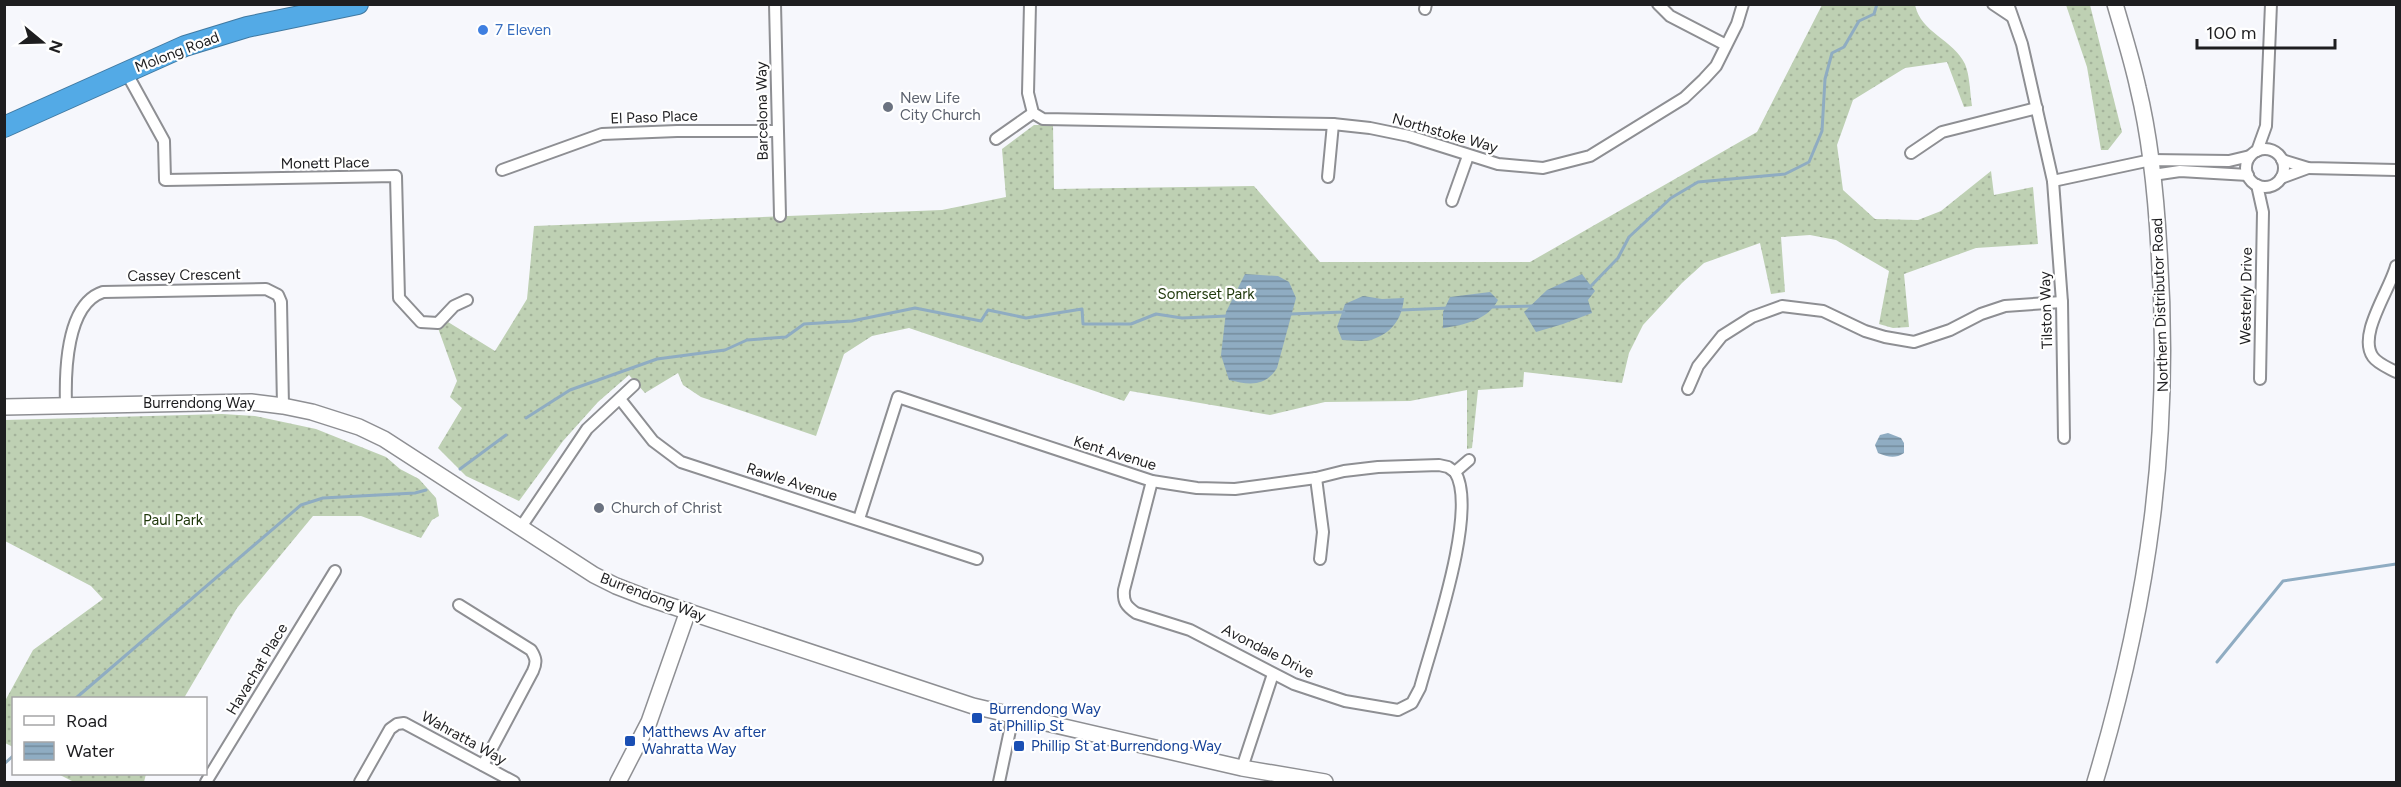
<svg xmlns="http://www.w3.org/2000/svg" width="2401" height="787" font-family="Figtree,sans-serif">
	<defs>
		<pattern id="grass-dots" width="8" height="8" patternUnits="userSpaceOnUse" patternTransform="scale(1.5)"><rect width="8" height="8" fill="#bed0b3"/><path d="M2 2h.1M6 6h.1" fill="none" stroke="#a3b29a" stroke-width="1.8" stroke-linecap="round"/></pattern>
		<pattern id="water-rules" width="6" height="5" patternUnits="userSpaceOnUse" patternTransform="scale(1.5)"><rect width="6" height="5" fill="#8facc2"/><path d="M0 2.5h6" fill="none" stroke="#748b9d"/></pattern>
	</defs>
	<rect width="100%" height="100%" fill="#f6f7fc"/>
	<!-- grass -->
	<g fill="url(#grass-dots)">
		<path d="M1822,5H1915C1921,33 1953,39 1965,64C1970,76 1970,93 1972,106L1964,107L1947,62L1905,68L1853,100L1837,145L1843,190L1875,219L1918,220L1941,211L1991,171L1994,195L2033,187L2038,244L1976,248L1904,274L1909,327L1893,328L1879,324L1889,271L1836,240L1810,235L1781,237L1785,292L1771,294L1760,243L1704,263L1682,283L1643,325L1629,353L1622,383L1524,372L1523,387L1478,390L1472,448L1467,449V390L1410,401L1325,402L1270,415L1130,391L1124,401L909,328L872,336L844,354L816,436L701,397L683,385L678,373L645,393L629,375L598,402L563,441L519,501L466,476L438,448L462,408L450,397L457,381L438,328L448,322L495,351L527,299L534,226L942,210L1006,197L1002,149L1034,125H1053L1054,189L1254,186L1320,262H1530L1757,132Z"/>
		<polygon points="2066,5 2090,5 2122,132 2108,150 2101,150 2087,67"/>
		<polygon points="222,414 255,416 316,429 386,457 400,469 419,479 436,498 439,516 432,520 421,538 361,516 313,516 237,608 184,698 14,698 13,747 5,743 5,701 33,650 103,599 91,586 5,541 5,420"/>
		<polygon points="58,774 146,774 144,782 74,782"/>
	</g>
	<!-- water -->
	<g fill="url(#water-rules)">
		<path d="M1245,274L1278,276L1289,282L1296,298L1277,368C1265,387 1249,385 1229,380L1221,355L1226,312Z"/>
		<polygon points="1582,274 1595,291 1588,300 1592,313 1563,324 1536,332 1524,312 1547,290"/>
		<path d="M1490,292L1498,300C1488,320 1464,325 1443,328V312L1450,297Z"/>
		<path d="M1363,296L1382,299L1404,298C1402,319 1392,333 1371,340C1363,342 1350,340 1342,340L1337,327L1345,304Z"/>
		<path d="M1888,433L1901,438L1904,443V453C1895,459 1888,457 1878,453L1875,445L1880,435Z"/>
	</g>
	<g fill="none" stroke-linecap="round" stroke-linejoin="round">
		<!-- stream -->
		<g stroke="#8facc2" stroke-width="3">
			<polyline points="1589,288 1618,258 1629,237 1671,198 1698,182 1785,174 1809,162 1822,131 1825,79 1832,53 1844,47 1859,21 1874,14 1877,4"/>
			<polyline points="1491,307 1533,306"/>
			<polyline points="1401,310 1449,308"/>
			<polyline points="1290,314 1344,312"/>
			<polyline points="526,418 570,390 657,359 725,350 747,340 786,337 804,324 852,321 915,308 981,321 988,310 1026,318 1082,309 1083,324 1131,324 1156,314 1182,318 1227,316"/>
			<polyline points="460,469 506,435"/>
			<polyline points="2217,662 2283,581 2396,564"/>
			<polyline points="76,698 301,505 323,498 415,493 426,490"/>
			<polyline points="4,764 14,755"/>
		</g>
		<defs>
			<g id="street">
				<polyline points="775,4 780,216"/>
				<polyline points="1030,4 1028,93 1033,113 1043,119 1333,124 1370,128 1409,136 1498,164 1543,168 1590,156 1684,98 1704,79 1716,66 1737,24 1743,4"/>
				<polyline points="1658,4 1670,16 1726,45"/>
				<polyline points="1993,4 2011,16"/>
				<polyline points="2008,4 2022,44 2053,181 2062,302 2064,438"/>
				<polyline points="1425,9 1426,4"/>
				<polyline points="126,72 164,141 165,180 396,176 399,298 421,322 438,323 454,306 467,300"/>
				<polyline points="996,139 1033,113"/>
				<circle cx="2265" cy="168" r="19"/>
				<polyline points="2257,151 2266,126 2271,4"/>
				<polyline points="1911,153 1942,132 2037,108"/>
				<polyline points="2282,160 2308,168 2396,170"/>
				<polyline points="502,170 602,134 677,131 777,131"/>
				<polyline points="2153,175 2180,171 2248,175"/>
				<polyline points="1328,177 1333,124"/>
				<polyline points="2281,178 2308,168"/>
				<polyline points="2053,181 2151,160 2229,161 2250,156"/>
				<polyline points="2257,185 2263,212 2260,379"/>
				<polyline points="1452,201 1468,156"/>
				<path d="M2396,266C2390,290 2357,335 2373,357C2378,364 2389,368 2396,372"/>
				<polyline points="1688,389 1698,366 1722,336 1752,317 1782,306 1823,311 1865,331 1885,337 1914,342 1950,330 1981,314 2005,306 2062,302"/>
				<polyline points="620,399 653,441 681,462 977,559"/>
				<path d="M66,405C65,373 66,304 103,292L266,289L278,295L281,302L283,406"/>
				<polyline points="1316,478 1323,532 1320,559"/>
				<path d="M1152,481L1124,590C1123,602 1126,606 1136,613L1190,630L1294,684L1345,701L1398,710L1412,703L1420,688C1432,643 1479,510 1455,472L1469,460"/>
				<polyline points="859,519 898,397 1152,481 1197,488 1235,489 1316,478 1344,471 1378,467 1439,465 1448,467 1455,472"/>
				<polyline points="521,527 587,429 634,385"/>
				<path d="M459,605L531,650C536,658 537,662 533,671L483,765"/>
				<polyline points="1242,768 1273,674"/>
				<polyline points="206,782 335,571"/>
				<polyline points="360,782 390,729 397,724 404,723 514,782"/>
				<polyline points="999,782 1013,716"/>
			</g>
			<g id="secondary">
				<polyline points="4,407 251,402 283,406 312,412 359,427 384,439 594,575 616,586 647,598 973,706 1242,768 1325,782"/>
				<polyline points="618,782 649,722 688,611"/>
				<path d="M2095,782C2149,602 2172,438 2159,250C2156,195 2151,141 2138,88C2132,60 2123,32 2115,4"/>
			</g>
			<polyline id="highway" points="4,127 185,46 247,27 358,4"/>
		</defs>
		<!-- street casing -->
		<use href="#street" stroke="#8e8f93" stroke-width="14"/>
		<!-- secondary casing -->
		<use href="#secondary" stroke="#8e8f93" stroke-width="18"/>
		<!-- highway casing -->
		<use href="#highway" stroke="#4079a1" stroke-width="22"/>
		<!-- street -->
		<use href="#street" stroke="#fff" stroke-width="10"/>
		<!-- secondary -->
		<use href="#secondary" stroke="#fff" stroke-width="15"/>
		<!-- highway -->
		<use href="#highway" stroke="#53aae6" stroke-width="20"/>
	</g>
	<!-- markers -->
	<circle fill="#3f7fe0" stroke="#fff" stroke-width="2" cx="483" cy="30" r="6"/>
	<g fill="#6b7280" stroke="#fff" stroke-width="2">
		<circle cx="888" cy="107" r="6"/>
		<circle cx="599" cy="508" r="6"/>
	</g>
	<g fill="#1a4fb4" stroke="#fff" stroke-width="2">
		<rect x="971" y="712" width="12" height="12" rx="3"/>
		<rect x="624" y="735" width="12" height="12" rx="3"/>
		<rect x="1013" y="740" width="12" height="12" rx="3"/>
	</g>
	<g text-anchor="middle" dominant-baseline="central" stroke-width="4.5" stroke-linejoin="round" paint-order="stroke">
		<!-- shop labels -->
		<g font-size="15" fill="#366cbe" stroke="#fff" text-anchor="start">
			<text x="495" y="30">7 Eleven</text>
		</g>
		<!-- street labels -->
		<g font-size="15" fill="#1e1e20" stroke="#fff">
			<text transform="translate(177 52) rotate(-21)">Molong Road</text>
			<text transform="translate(762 111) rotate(-91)">Barcelona Way</text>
			<text transform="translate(654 117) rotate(-2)">El Paso Place</text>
			<text transform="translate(1445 133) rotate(16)">Northstoke Way</text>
			<text transform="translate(325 163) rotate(-1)">Monett Place</text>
			<text transform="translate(184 275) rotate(-1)">Cassey Crescent</text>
			<text transform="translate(2246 296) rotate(-89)">Westerly Drive</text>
			<text transform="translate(2160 305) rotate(-92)">Northern Distributor Road</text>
			<text transform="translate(2046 310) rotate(-92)">Tilston Way</text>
			<text x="199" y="403">Burrendong Way</text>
			<text transform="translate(1115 453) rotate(17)">Kent Avenue</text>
			<text transform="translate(792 482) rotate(18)">Rawle Avenue</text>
			<text transform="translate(653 597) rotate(21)">Burrendong Way</text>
			<text transform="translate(1268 651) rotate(27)">Avondale Drive</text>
			<text transform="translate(257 669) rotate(-59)">Havachat Place</text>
			<text transform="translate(464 738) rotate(29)">Wahratta Way</text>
		</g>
		<!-- worship labels -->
		<g font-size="15" fill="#5b616d" stroke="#fff" text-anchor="start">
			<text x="900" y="98">New Life<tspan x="900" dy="17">City Church</tspan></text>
			<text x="611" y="508">Church of Christ</text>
		</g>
		<!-- park labels -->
		<g font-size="15" fill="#1f380b" stroke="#fff">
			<text x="1206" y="294">Somerset Park</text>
			<text x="173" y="520">Paul Park</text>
		</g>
		<!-- transit labels -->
		<g font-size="15" fill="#164399" stroke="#fff" text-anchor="start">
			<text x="989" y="709">Burrendong Way<tspan x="989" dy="17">at Phillip St</tspan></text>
			<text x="642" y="732">Matthews Av after<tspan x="642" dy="17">Wahratta Way</tspan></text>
			<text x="1031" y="746">Phillip St at Burrendong Way</text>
		</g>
	</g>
	<!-- border -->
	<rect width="2401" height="787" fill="none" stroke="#1e1e20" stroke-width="12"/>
	<!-- legend -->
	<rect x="12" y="697" width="195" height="78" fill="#ffffff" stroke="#a5a5a6" stroke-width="1.5"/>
	<rect x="24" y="716" width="30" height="9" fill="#ffffff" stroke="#a5a5a6" stroke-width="1.5"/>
	<text x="66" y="727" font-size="18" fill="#1e1e20">Road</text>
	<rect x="24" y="742" width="30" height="18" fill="url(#water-rules)" stroke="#a5a5a6" stroke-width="1.5"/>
	<text x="66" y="757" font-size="18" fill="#1e1e20">Water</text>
	<!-- north arrow -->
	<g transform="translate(42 42) rotate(109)" stroke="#ffffff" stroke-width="4.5" paint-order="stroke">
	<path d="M0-4.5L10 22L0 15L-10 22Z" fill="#1e1e20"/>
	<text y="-9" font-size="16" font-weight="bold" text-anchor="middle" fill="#1e1e20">N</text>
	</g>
	<!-- scale -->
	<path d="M2197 39v9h138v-9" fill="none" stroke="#1e1e20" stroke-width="3"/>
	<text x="2206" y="39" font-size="18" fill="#1e1e20" stroke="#ffffff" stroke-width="4.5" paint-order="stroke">100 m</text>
</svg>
